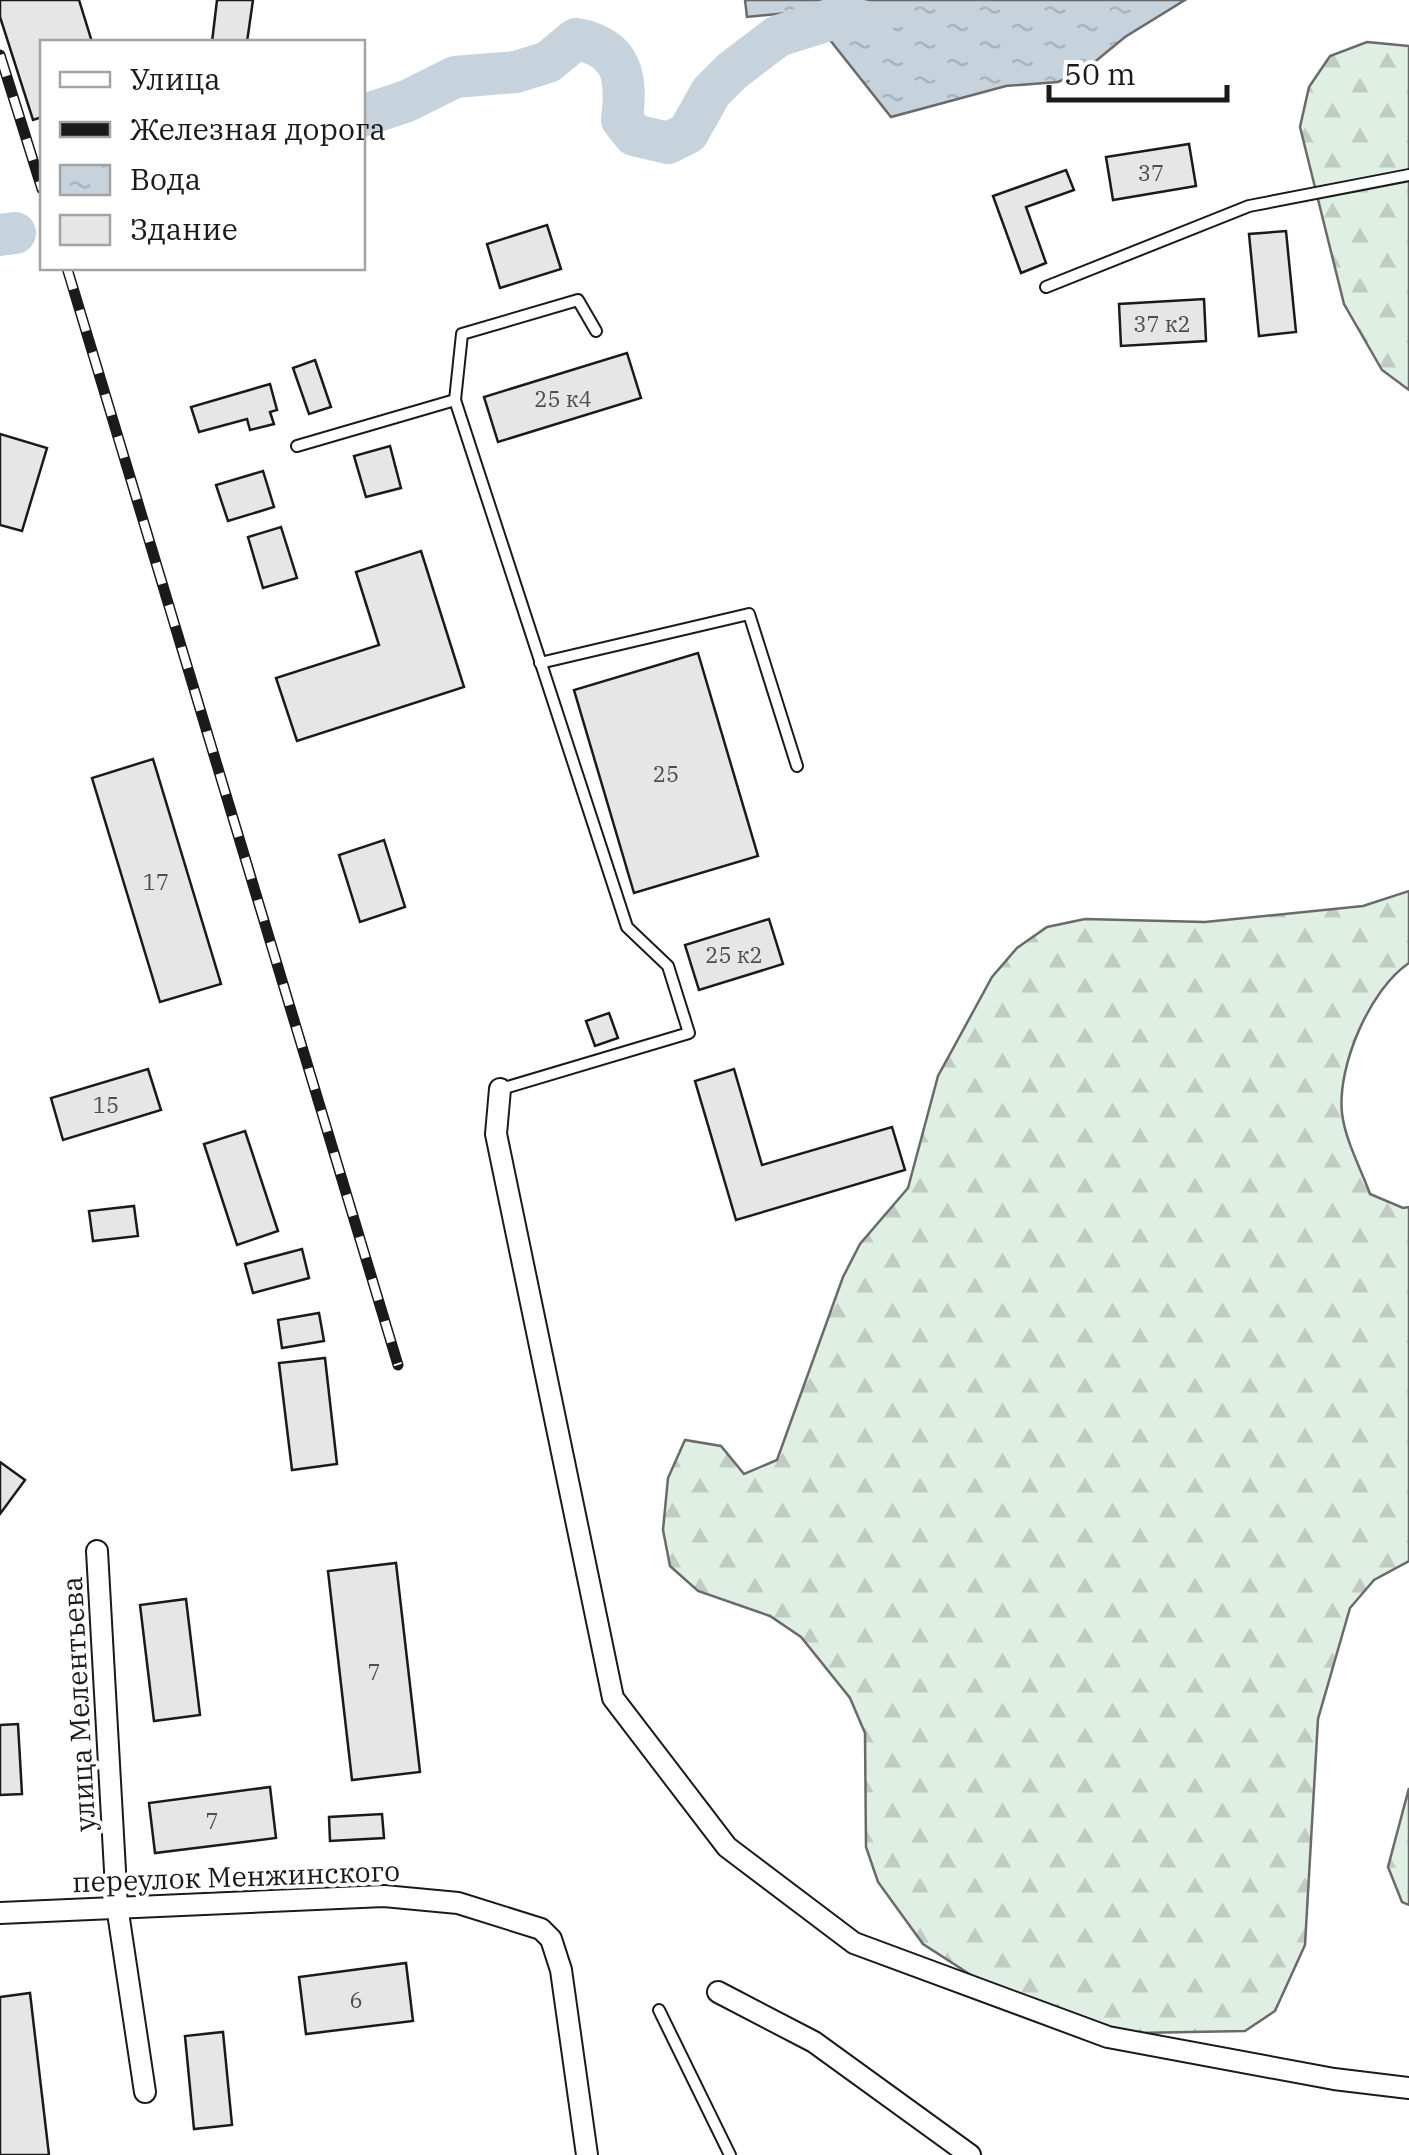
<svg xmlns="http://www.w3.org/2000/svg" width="1409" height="2155" font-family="'IBM Plex Serif',serif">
	<defs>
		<pattern id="forest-firs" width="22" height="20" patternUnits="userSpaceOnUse" patternTransform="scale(2.5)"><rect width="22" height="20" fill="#e0efe3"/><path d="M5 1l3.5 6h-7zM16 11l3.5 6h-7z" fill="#c0ccc2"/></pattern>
		<pattern id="water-ripples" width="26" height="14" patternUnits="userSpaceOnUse" patternTransform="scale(2.5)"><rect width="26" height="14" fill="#c6d2dc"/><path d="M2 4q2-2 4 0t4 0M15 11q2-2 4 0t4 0" fill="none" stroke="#aab4bc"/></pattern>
	</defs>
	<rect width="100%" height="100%" fill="#fff"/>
	<!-- forest -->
	<g fill="url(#forest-firs)" stroke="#6a6a6a" stroke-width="2.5">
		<polygon points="1367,42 1409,46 1409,390 1382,370 1344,304 1300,127 1309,87 1330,56"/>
		<path d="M1409,891V963C1370,989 1337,1066 1342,1113C1345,1140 1361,1169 1370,1194L1403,1208L1409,1207V1561L1374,1580L1350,1608L1318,1719L1305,1945L1275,2011L1245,2031L1136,2033L1060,2016L991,1988L923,1944L878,1882L866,1847L865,1733L850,1698L801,1637L770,1616L698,1591L670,1566L663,1530L668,1478L685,1440L721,1446L744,1474L777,1460L843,1277L860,1244L908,1188L938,1076L992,977L1017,948L1047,927L1085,919L1205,922L1363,906Z"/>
		<polygon points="1409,1788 1409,1905 1402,1902 1388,1867"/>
	</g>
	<!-- water -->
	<polygon fill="url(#water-ripples)" stroke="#6a6a6a" stroke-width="2.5" points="745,0 1185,0 1125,37 1085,70 1058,82 1006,86 891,117 807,11 747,17"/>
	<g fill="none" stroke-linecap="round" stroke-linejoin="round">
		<!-- river -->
		<g stroke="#c6d2dc" stroke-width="42">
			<path d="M362,116L407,101L455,77L516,72L548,62L576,39C624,48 627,78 622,120L634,135L668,143L688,133L711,92L732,71L778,36L842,16L873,24"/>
			<polyline points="0,235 15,233"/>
		</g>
	</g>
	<!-- building -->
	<g fill="#e6e6e6" stroke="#1a1a1a" stroke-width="2.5">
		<polygon points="0,0 79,0 92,42 42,42 42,117 33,120 0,17"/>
		<polygon points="217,0 253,0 247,42 212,42"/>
		<polygon points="1189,144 1196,186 1113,200 1106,157"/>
		<polygon points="1066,170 1074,190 1026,207 1046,263 1021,273 993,196"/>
		<polygon points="547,225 561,269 500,288 487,244"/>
		<polygon points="1286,231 1296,332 1259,336 1249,234"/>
		<polygon points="1204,299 1206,341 1121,346 1119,304"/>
		<polygon points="627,353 641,398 498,442 484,397"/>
		<polygon points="315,360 331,407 309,414 293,368"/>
		<polygon points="270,384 277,410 270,412 274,424 250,430 247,419 199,432 191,407"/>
		<polygon points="0,434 47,448 22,531 0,525"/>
		<polygon points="390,446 401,488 366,497 354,456"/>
		<polygon points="263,471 274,507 228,521 216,485"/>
		<polygon points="281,527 297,578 263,588 248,537"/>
		<polygon points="421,551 464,687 297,741 276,678 379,645 356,572"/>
		<polygon points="698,653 758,856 634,893 574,690"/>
		<polygon points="153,759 221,984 160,1002 92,778"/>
		<polygon points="384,840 405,907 360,922 339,855"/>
		<polygon points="769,919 783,964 699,990 685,945"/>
		<polygon points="609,1013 618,1038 595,1046 586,1021"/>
		<polygon points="148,1069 161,1110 63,1140 51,1098"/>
		<polygon points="734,1069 762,1165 892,1127 905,1170 736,1220 695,1081"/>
		<polygon points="245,1131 278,1231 237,1245 204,1144"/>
		<polygon points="134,1206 138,1236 93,1241 89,1211"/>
		<polygon points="302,1249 309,1278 253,1293 245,1264"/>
		<polygon points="319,1313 324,1341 282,1348 278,1320"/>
		<polygon points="325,1358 337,1464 292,1470 279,1363"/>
		<polygon points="0,1462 25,1480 0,1514"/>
		<polygon points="396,1563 420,1772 352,1780 328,1571"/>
		<polygon points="186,1599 200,1715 154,1721 140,1605"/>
		<polygon points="18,1724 22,1794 0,1795 0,1725"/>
		<polygon points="270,1787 276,1838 155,1853 149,1803"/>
		<polygon points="382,1814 384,1838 330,1841 329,1817"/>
		<polygon points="406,1963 413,2021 306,2034 299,1977"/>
		<polygon points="30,1993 49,2155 0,2155 0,1997"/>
		<polygon points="223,2032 232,2125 194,2129 185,2036"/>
	</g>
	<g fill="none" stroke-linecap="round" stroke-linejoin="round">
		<defs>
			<g id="service">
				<polyline points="1046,287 1249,206 1409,175"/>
				<polyline points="455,400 462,334 578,300 596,331"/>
				<polyline points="297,446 455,400 627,927 668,966 689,1033 501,1089"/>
				<polyline points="540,663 749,614 797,766"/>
				<polyline points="659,2010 730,2155"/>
			</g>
			<g id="minor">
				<polyline points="500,1089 496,1134 613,1698 727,1847 854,1943 1108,2037 1334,2079 1409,2088"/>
				<polyline points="97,1551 117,1906 145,2092"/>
				<polyline points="0,1913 384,1896 458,1903 541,1929 551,1939 561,1970 587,2155"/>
				<polyline points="718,1992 814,2042 970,2155"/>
			</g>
		</defs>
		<!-- service casing -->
		<use href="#service" stroke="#1a1a1a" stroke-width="14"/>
		<!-- minor casing -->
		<use href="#minor" stroke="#1a1a1a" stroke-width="24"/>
		<!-- service -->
		<use href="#service" stroke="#fff" stroke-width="10"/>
		<!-- minor -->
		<use href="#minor" stroke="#fff" stroke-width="20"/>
		<defs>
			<g id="rail">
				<polyline points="0,55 42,189"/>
				<polyline points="67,268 398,1365"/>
			</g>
		</defs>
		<!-- rail casing -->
		<use href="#rail" stroke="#1a1a1a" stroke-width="11"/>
		<!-- rail -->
		<use href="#rail" stroke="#fff" stroke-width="8" stroke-dasharray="22" stroke-linecap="butt"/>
	</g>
	<g text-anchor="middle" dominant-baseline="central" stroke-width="8" stroke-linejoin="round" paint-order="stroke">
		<!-- number labels -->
		<g font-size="22" fill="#4d4d4d">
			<text x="1151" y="172">37</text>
			<text x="1162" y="323">37 к2</text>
			<text x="563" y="398">25 к4</text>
			<text x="666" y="773">25</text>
			<text x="156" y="881">17</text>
			<text x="734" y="954">25 к2</text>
			<text x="106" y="1104">15</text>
			<text x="374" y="1671">7</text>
			<text x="212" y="1820">7</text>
			<text x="356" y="1999">6</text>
		</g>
		<!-- street labels -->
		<g font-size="28" fill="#1a1a1a" stroke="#fff">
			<text transform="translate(78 1704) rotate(-93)">улица Мелентьева</text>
			<text transform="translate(236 1876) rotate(-2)">переулок Менжинского</text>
		</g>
	</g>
	<!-- legend -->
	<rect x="40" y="40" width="325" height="230" fill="#ffffff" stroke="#a3a3a3" stroke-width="2.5"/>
	<rect x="60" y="72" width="50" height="15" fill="#ffffff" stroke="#a3a3a3" stroke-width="2.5"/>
	<text x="130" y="90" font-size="30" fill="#1a1a1a">Улица</text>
	<rect x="60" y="122" width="50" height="15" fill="#1a1a1a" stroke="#a3a3a3" stroke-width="2.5"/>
	<text x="130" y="140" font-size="30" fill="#1a1a1a">Железная дорога</text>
	<rect x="60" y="165" width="50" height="30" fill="url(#water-ripples)" stroke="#a3a3a3" stroke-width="2.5"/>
	<text x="130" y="190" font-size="30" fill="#1a1a1a">Вода</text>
	<rect x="60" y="215" width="50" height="30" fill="#e6e6e6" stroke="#a3a3a3" stroke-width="2.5"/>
	<text x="130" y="240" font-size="30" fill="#1a1a1a">Здание</text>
	<!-- scale -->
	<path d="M1049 85v15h178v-15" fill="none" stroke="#1a1a1a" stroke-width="5"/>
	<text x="1064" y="85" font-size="30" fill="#1a1a1a" stroke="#ffffff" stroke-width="8" paint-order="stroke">50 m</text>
</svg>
